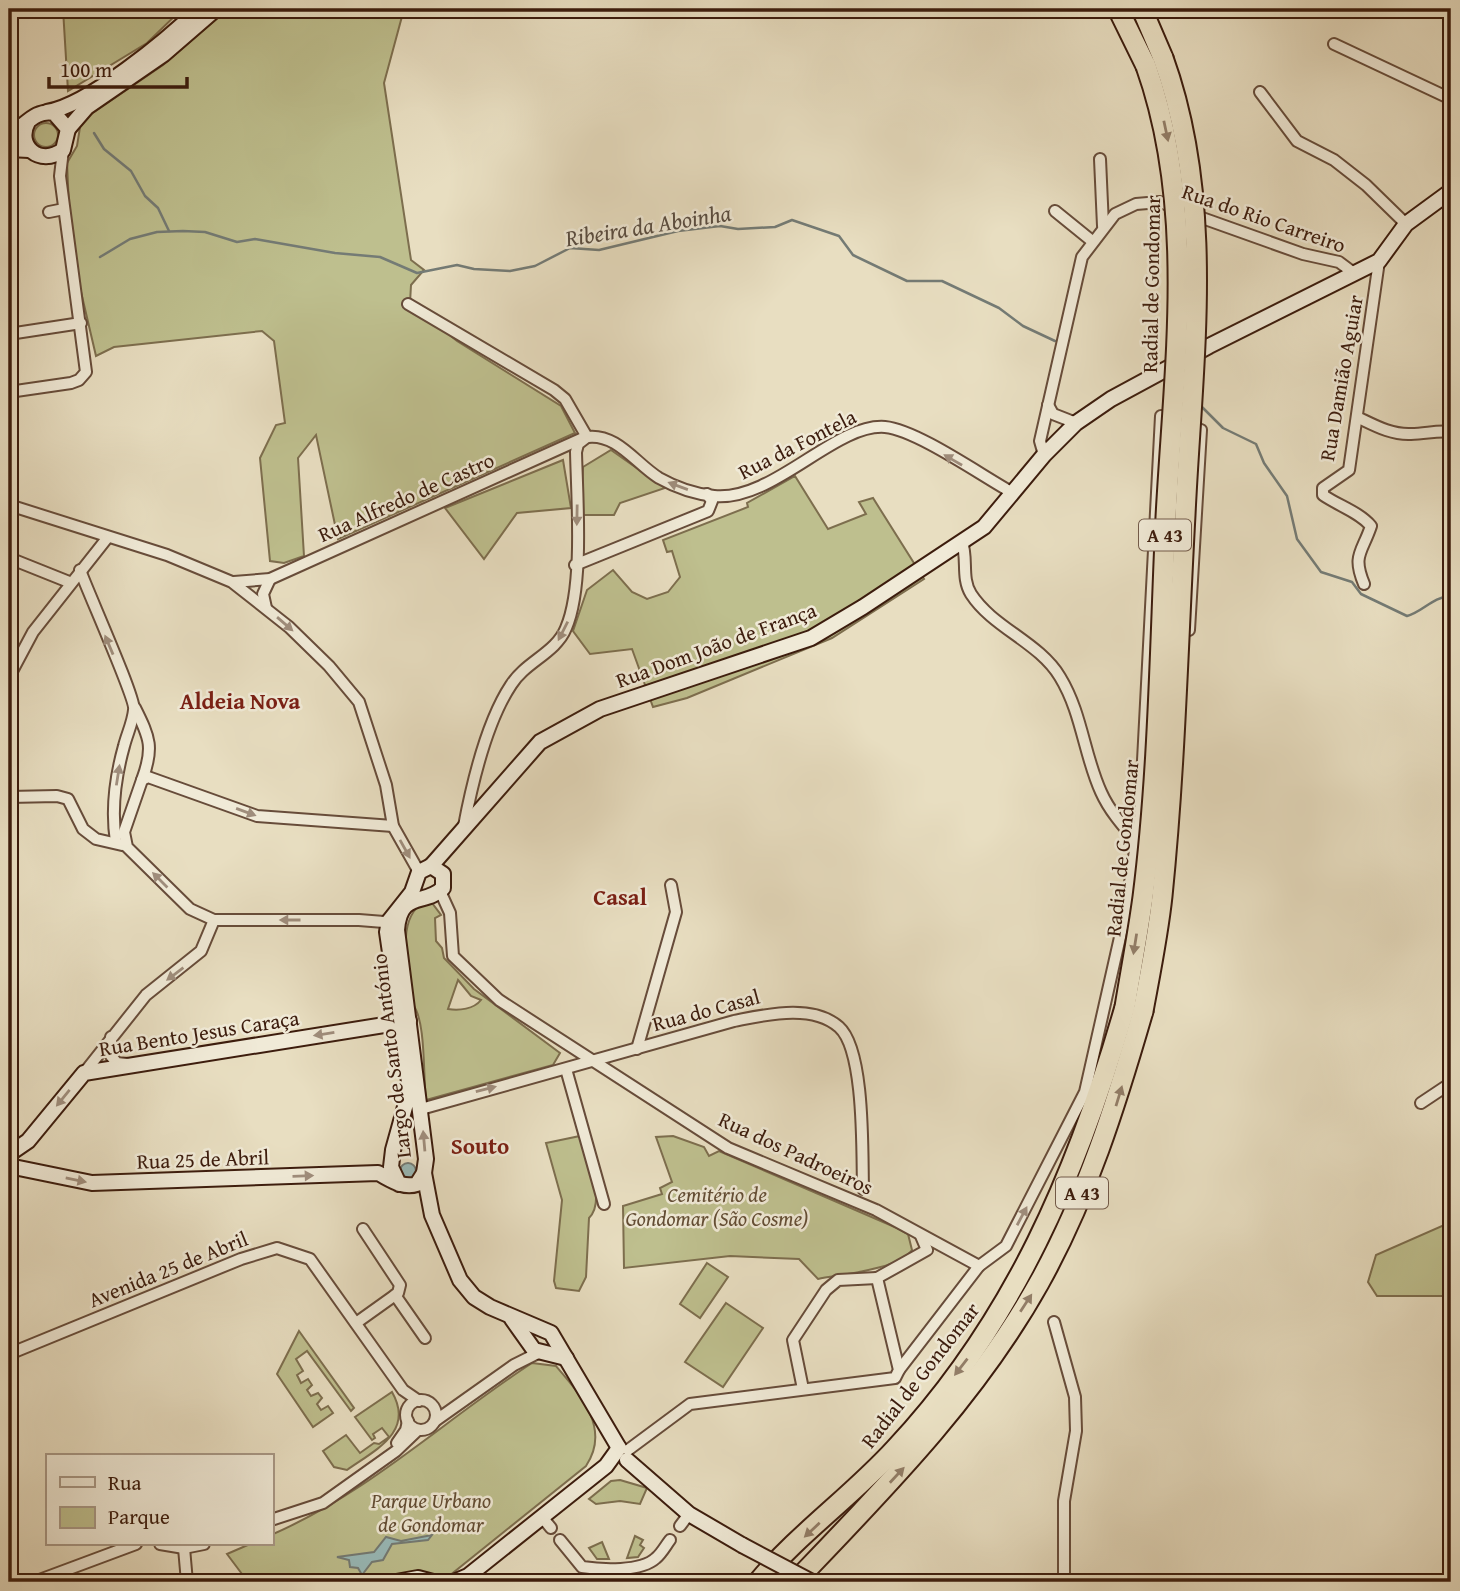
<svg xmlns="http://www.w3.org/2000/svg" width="1460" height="1591" font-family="'Gentium Book Plus',serif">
	<rect width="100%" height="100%" fill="#e8dec1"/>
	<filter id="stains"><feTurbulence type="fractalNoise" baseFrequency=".00286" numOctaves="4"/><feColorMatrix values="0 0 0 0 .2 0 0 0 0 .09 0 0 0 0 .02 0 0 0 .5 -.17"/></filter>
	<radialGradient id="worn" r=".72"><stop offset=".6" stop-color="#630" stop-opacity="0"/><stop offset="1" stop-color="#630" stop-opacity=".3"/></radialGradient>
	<!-- green -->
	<g fill="#bebf8e" stroke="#7d6e4e" stroke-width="2" fill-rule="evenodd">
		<polygon points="63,9 182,9 147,43 68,91"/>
		<polygon points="228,9 404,9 384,83 411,260 424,270 411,285 410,303 457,341 561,406 575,433 338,539 316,435 298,458 304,556 284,563 270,561 260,458 276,425 285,423 274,341 262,331 114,347 96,356 74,262 69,207 67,163 77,146 81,121 163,65"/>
		<circle cx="46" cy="135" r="12"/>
		<polygon points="611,450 665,488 620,503 614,515 581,515 583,467"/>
		<polygon points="563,460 571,508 517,513 484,559 445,508"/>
		<polygon points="795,476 828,529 866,514 859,502 873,498 924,579 832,638 687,698 653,707 632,649 590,654 573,631 587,590 613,570 632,592 647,599 668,592 680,577 672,551 667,552 663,540 748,507 747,503"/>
		<path d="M424,902L432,903L441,915L435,918L436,941L442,948L444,958L474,989L560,1053L553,1065L426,1100C423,1076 426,1021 413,1005C410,975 393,920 424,902ZM458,980L471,996L481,1000C474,1009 459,1011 448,1009Z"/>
		<path d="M580,1136C586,1157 607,1200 589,1218L586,1277L579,1291L556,1288L554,1281L562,1200L546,1143Z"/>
		<path d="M673,1136L704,1147L709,1156L719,1151L897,1228L908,1234L912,1250C897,1270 842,1274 818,1279L799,1259L730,1256L624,1268L623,1206L662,1194L660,1188L672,1182L656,1137Z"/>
		<polygon points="1451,1222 1451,1296 1377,1296 1368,1282 1376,1255"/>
		<polygon points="707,1263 728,1277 700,1318 680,1304"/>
		<polygon points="726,1303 763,1328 723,1387 685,1362"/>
		<polygon points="299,1331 354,1408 351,1411 307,1351 296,1359 303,1371 297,1375 301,1383 308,1379 312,1385 307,1390 311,1396 318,1393 322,1398 317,1404 321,1410 328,1406 333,1413 313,1427 277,1374"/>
		<path d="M532,1363L556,1366C581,1395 611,1429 586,1466L449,1576L439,1577L409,1572L385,1582H248L227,1554L250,1544H271V1535C370,1492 443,1421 532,1363Z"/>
		<path d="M392,1392C415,1432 375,1450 347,1470L334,1467L323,1451L346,1435L360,1453L374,1443L379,1444L389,1437L382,1428L373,1434L375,1438L372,1440L355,1417Z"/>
		<polygon points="620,1480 647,1488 640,1504 620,1501 596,1504 589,1499 611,1481"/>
		<polygon points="635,1536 643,1540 640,1545 644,1548 638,1557 627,1558"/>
		<polygon points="602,1542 609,1559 597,1559 589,1548"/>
	</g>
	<!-- water -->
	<g fill="#99bbba" stroke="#747b75" stroke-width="2">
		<circle cx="408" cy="1171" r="8"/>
		<polygon points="432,1535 428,1540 392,1544 383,1560 372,1562 362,1575 358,1568 350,1567 349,1560 337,1557 374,1552 386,1537 401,1541"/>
	</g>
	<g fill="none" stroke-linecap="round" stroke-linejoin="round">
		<!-- stream -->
		<g stroke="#747b75" stroke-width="2.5">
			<polyline points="94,133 104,149 131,171 145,196 158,208 169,231"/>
			<polyline points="100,257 130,239 157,232 183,231 205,232 237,242 255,239 335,253 380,257 417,273 457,265 474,269 510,271 535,266 570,248 599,250 678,231 720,226 738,229 775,227 792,220 839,236 853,255 907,281 942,281 999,308 1023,326 1055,341"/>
			<path d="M1201,406L1223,428L1256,444L1264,463L1287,496L1297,539L1321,572L1352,582L1361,594L1407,616C1424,611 1432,597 1451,596"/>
		</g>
		<defs>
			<g id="minor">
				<polyline points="1334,44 1451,99"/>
				<polyline points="1260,92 1297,141 1334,160 1366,185 1406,224"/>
				<polyline points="1100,159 1103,226"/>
				<polyline points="1055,211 1092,241"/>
				<polyline points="49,212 64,209"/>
				<polyline points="1191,214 1303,254 1339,262 1355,274"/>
				<polyline points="408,304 554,390 565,399 587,437"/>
				<polyline points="9,334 81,323"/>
				<polyline points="9,392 71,383 79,380 86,372 60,176 63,150"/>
				<polyline points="1048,405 1053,414 1076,423"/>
				<path d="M1357,417C1374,425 1391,435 1411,434C1426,434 1437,430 1451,432"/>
				<path d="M587,437C617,433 636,464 659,478C675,487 695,494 714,496C773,502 835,423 885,427C917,430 982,476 1013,493"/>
				<polyline points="1044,455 1040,441 1082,257 1115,214 1136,204 1160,202 1176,208"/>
				<polyline points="9,505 167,555 232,582 289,627 329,666 359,702 386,785 393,826 419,872"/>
				<path d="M962,542C968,559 961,578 971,594C993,628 1039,642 1060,677C1082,713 1084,755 1101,792C1109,810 1122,825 1135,840"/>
				<polyline points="9,558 69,582"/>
				<polyline points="575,565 708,511 712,501 707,494"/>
				<path d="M80,570C87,590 136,699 134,710C133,722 127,734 124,746C115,778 111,810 116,842"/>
				<polyline points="234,582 270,579 583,438"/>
				<path d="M1364,584C1352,555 1362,553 1371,526C1359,512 1339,506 1323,495V488L1349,470L1379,261"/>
				<polyline points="266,608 263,594 270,579"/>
				<polyline points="9,677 33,632 108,537"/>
				<path d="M135,708C150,738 154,748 142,780"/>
				<polyline points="9,797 57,796 68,799 83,829 96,839 122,845"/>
				<polyline points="393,826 257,816 148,777 142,780 124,832 127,847 190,909 214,920 359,920 384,922 393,926"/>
				<path d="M464,826C472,784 487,721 511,685C525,662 556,653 566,628C584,587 577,498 576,452L578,444L587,437"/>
				<polyline points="440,891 450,913 453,956 499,1000 728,1148 876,1210 979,1266 899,1370"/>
				<polyline points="111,1037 111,1056 117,1063 128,1064"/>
				<polyline points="637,1049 676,912 671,885"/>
				<polyline points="566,1069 604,1204"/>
				<polyline points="84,1073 146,995 201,951 214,920"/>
				<polyline points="1421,1103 1451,1083"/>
				<path d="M421,1109L734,1021C765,1015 812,1003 839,1027C865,1050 862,1153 863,1189"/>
				<polyline points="979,1266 1006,1246 1085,1092 1125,915 1140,818 1161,416 1201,430 1189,630"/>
				<polyline points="877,1278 927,1250 921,1236"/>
				<polyline points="395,1295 425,1338"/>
				<polyline points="1054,1322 1075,1397 1076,1431 1064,1501 1064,1582"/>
				<polyline points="356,1323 398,1293 400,1285 363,1229"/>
				<polyline points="9,1354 241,1259 277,1248 310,1259 403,1390 419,1401"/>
				<polyline points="803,1389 793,1340 826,1290 838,1280 877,1278"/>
				<circle cx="421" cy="1415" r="15"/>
				<polyline points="435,1421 514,1365 540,1352"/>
				<polyline points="397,1443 406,1430 408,1421"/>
				<polyline points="628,1450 690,1404 895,1378 899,1370 877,1278"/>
				<polyline points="542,1517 551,1528"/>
				<polyline points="271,1520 323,1503 396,1451 418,1430"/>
				<polyline points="680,1526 689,1514"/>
				<path d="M560,1540L582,1567C602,1570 641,1572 656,1558C662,1553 666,1545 670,1540"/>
				<polyline points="160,1544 184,1548 204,1544"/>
				<polyline points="184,1548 187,1582"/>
				<polyline points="34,1582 136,1544"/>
			</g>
			<g id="secondary">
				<path d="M47,112C89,105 168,39 199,9"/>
				<polyline points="68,129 87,107 164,54 216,9"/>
				<path d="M9,135C25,127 34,109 54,113L68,129L63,150C40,167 15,146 28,122"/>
				<polyline points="9,149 29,150"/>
				<polyline points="431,866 540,742 600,709 811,638 863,607 984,527 1044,455 1076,423 1111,399 1209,346 1379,261 1406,224 1451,191"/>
				<polyline points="9,1154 28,1141 84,1073 409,1021"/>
				<path d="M9,1166L92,1183L378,1173C390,1179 403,1189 417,1184L424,1173L426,1159L397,930C400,890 425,906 443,888V874L431,866L419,872L412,892L389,921L387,932L410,1089L393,1150L391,1167L399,1184"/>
				<polyline points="424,1173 432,1215 460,1280 474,1297 490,1307 551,1333 619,1448"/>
				<polyline points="512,1319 534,1350 566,1358"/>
				<polyline points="627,1460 689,1514 742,1545"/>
				<polyline points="396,1582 418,1578 433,1582"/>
				<polyline points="454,1582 468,1576 606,1466 619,1448"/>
			</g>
			<g id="motorway">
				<polyline points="1118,9 1146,66"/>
				<polyline points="1142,9 1163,58"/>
				<path d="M758,1582C798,1534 852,1496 895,1449C1014,1322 1078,1171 1125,1007"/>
				<path d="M795,1582C884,1489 976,1396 1039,1283C1087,1197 1116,1104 1143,1011"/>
			</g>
		</defs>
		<!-- minor casing -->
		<use href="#minor" stroke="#674c3a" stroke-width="14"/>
		<!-- secondary casing -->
		<use href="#secondary" stroke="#3c1c0d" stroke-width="18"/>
		<!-- motorway casing -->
		<use href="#motorway" stroke="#3c1c0d" stroke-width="23"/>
		<!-- minor -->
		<use href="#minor" stroke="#f0ead7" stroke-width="10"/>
		<!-- secondary -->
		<use href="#secondary" stroke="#f0ead7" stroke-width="14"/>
		<!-- motorway -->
		<use href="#motorway" stroke="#e8dec1" stroke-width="19"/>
		<defs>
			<polyline id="secondary-bridge" points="742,1545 812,1582"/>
			<g id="motorway-bridge">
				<path d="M1125,1007C1131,970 1138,934 1143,897C1159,771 1160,643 1166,517C1174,366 1197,210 1146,66"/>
				<path d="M1143,1011C1150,973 1158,934 1162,896C1175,769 1178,642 1185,515C1192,363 1216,204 1163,58"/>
			</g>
		</defs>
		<!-- secondary-bridge casing -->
		<use href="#secondary-bridge" stroke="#3c1c0d" stroke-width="18" stroke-linecap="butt"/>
		<!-- motorway-bridge casing -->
		<use href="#motorway-bridge" stroke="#3c1c0d" stroke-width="23" stroke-linecap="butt"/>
		<!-- secondary-bridge -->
		<use href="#secondary-bridge" stroke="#f0ead7" stroke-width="14"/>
		<!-- motorway-bridge -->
		<use href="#motorway-bridge" stroke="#e8dec1" stroke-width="19"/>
	</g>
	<!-- one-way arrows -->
	<defs><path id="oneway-solid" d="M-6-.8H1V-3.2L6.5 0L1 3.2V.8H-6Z" transform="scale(1.75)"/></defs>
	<g fill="#927d67">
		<use href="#oneway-solid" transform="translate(1166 131) rotate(78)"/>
		<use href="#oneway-solid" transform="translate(1135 944) rotate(99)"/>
		<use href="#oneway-solid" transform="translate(1119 1096) rotate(-73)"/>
		<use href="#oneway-solid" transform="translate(1026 1303) rotate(-57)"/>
		<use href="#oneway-solid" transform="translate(961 1367) rotate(128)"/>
		<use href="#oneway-solid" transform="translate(897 1475) rotate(-47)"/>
		<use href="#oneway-solid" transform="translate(812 1530) rotate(137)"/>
	</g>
	<g fill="#9f8d7c">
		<use href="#oneway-solid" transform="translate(953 460) rotate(-150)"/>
		<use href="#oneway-solid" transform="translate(678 486) rotate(-160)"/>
		<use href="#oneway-solid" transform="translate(577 515) rotate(91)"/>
		<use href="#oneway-solid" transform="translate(285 624) rotate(41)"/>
		<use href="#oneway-solid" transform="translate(563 631) rotate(117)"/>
		<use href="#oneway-solid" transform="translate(109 645) rotate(-113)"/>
		<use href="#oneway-solid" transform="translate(118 775) rotate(-81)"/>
		<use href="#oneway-solid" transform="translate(246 812) rotate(20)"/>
		<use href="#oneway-solid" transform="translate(405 849) rotate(61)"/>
		<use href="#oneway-solid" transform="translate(160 880) rotate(-135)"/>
		<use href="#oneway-solid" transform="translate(290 920) rotate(180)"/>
		<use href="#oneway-solid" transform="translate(175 974) rotate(143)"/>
		<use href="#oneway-solid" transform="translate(324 1034) rotate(171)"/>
		<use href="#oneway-solid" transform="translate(486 1089) rotate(-14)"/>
		<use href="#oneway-solid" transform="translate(63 1098) rotate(129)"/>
		<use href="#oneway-solid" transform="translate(424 1141) rotate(-95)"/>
		<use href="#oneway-solid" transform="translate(303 1176) rotate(-2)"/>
		<use href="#oneway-solid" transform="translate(76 1180) rotate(11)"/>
		<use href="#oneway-solid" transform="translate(1022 1216) rotate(-62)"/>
	</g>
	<g text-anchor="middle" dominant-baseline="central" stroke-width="5" stroke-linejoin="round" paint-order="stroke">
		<!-- shield labels -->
		<g fill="#f0ead7" stroke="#725a4a" stroke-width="2">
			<rect x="1139" y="519.5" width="52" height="31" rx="5"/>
			<rect x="1056" y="1177.5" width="52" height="31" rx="5"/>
		</g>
		<g font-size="19" font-weight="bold" fill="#3c1c0d">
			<text x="1165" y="535">A 43</text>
			<text x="1082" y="1193">A 43</text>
		</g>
		<!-- street labels -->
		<g font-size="21" fill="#3c1c0d" stroke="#f0ead7">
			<text transform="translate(1264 218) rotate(19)">Rua do Rio Carreiro</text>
			<text transform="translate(1151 284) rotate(-89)">Radial de Gondomar</text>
			<text transform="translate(1341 378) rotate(-80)">Rua Damião Aguiar</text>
			<text transform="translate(797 444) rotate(-27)">Rua da Fontela</text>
			<text transform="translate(406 497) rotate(-24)">Rua Alfredo de Castro</text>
			<text transform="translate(716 645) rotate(-20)">Rua Dom João de França</text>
			<text transform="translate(1122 848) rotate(-84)">Radial de Gondomar</text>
			<text transform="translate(706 1010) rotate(-15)">Rua do Casal</text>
			<text transform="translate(199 1033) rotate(-9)">Rua Bento Jesus Caraça</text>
			<text transform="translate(391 1056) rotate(-97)">Largo de Santo António</text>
			<text transform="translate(796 1153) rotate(25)">Rua dos Padroeiros</text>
			<text transform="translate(203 1159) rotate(-2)">Rua 25 de Abril</text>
			<text transform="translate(168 1269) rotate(-22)">Avenida 25 de Abril</text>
			<text transform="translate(920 1375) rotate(-52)">Radial de Gondomar</text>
		</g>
		<!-- park labels -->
		<g font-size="21" font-style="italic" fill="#634d34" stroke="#f0ead7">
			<text x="717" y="1194">Cemitério de<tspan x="717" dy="24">Gondomar (São Cosme)</tspan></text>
			<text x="431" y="1500">Parque Urbano<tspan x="431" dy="24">de Gondomar</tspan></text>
		</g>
		<!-- water labels -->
		<g font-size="23" font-style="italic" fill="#584c41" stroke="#f0ead7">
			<text transform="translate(648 225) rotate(-9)">Ribeira da Aboinha</text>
		</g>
		<!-- neighbourhood labels -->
		<g font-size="23" font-weight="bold" fill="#7a1f14" stroke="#f0ead7">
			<text x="240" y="700">Aldeia Nova</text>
			<text x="620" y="896">Casal</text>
			<text x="480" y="1145">Souto</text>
		</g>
	</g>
	<!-- margin -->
	<rect width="1460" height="1591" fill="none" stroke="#e8dec1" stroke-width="35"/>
	<rect x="10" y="10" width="1439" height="1570" fill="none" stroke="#3c1c0d" stroke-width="3.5"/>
	<rect x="18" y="18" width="1425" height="1556" fill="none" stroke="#3c1c0d" stroke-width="2"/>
	<!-- legend -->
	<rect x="46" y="1454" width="228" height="91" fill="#f0ead7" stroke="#a89886" stroke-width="2"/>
	<rect x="60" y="1477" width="35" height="10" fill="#f0ead7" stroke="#a89886" stroke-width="2"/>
	<text x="108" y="1490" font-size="21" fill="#3c1c0d">Rua</text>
	<rect x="60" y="1507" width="35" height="21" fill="#bebf8e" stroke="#a89886" stroke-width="2"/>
	<text x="108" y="1524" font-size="21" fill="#3c1c0d">Parque</text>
	<!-- scale -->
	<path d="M49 77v10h138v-10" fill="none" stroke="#3c1c0d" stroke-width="3.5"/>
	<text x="60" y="77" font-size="21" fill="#3c1c0d" stroke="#f0ead7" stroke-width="5" paint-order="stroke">100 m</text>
	<rect width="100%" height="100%" filter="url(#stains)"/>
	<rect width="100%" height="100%" fill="url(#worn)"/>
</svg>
